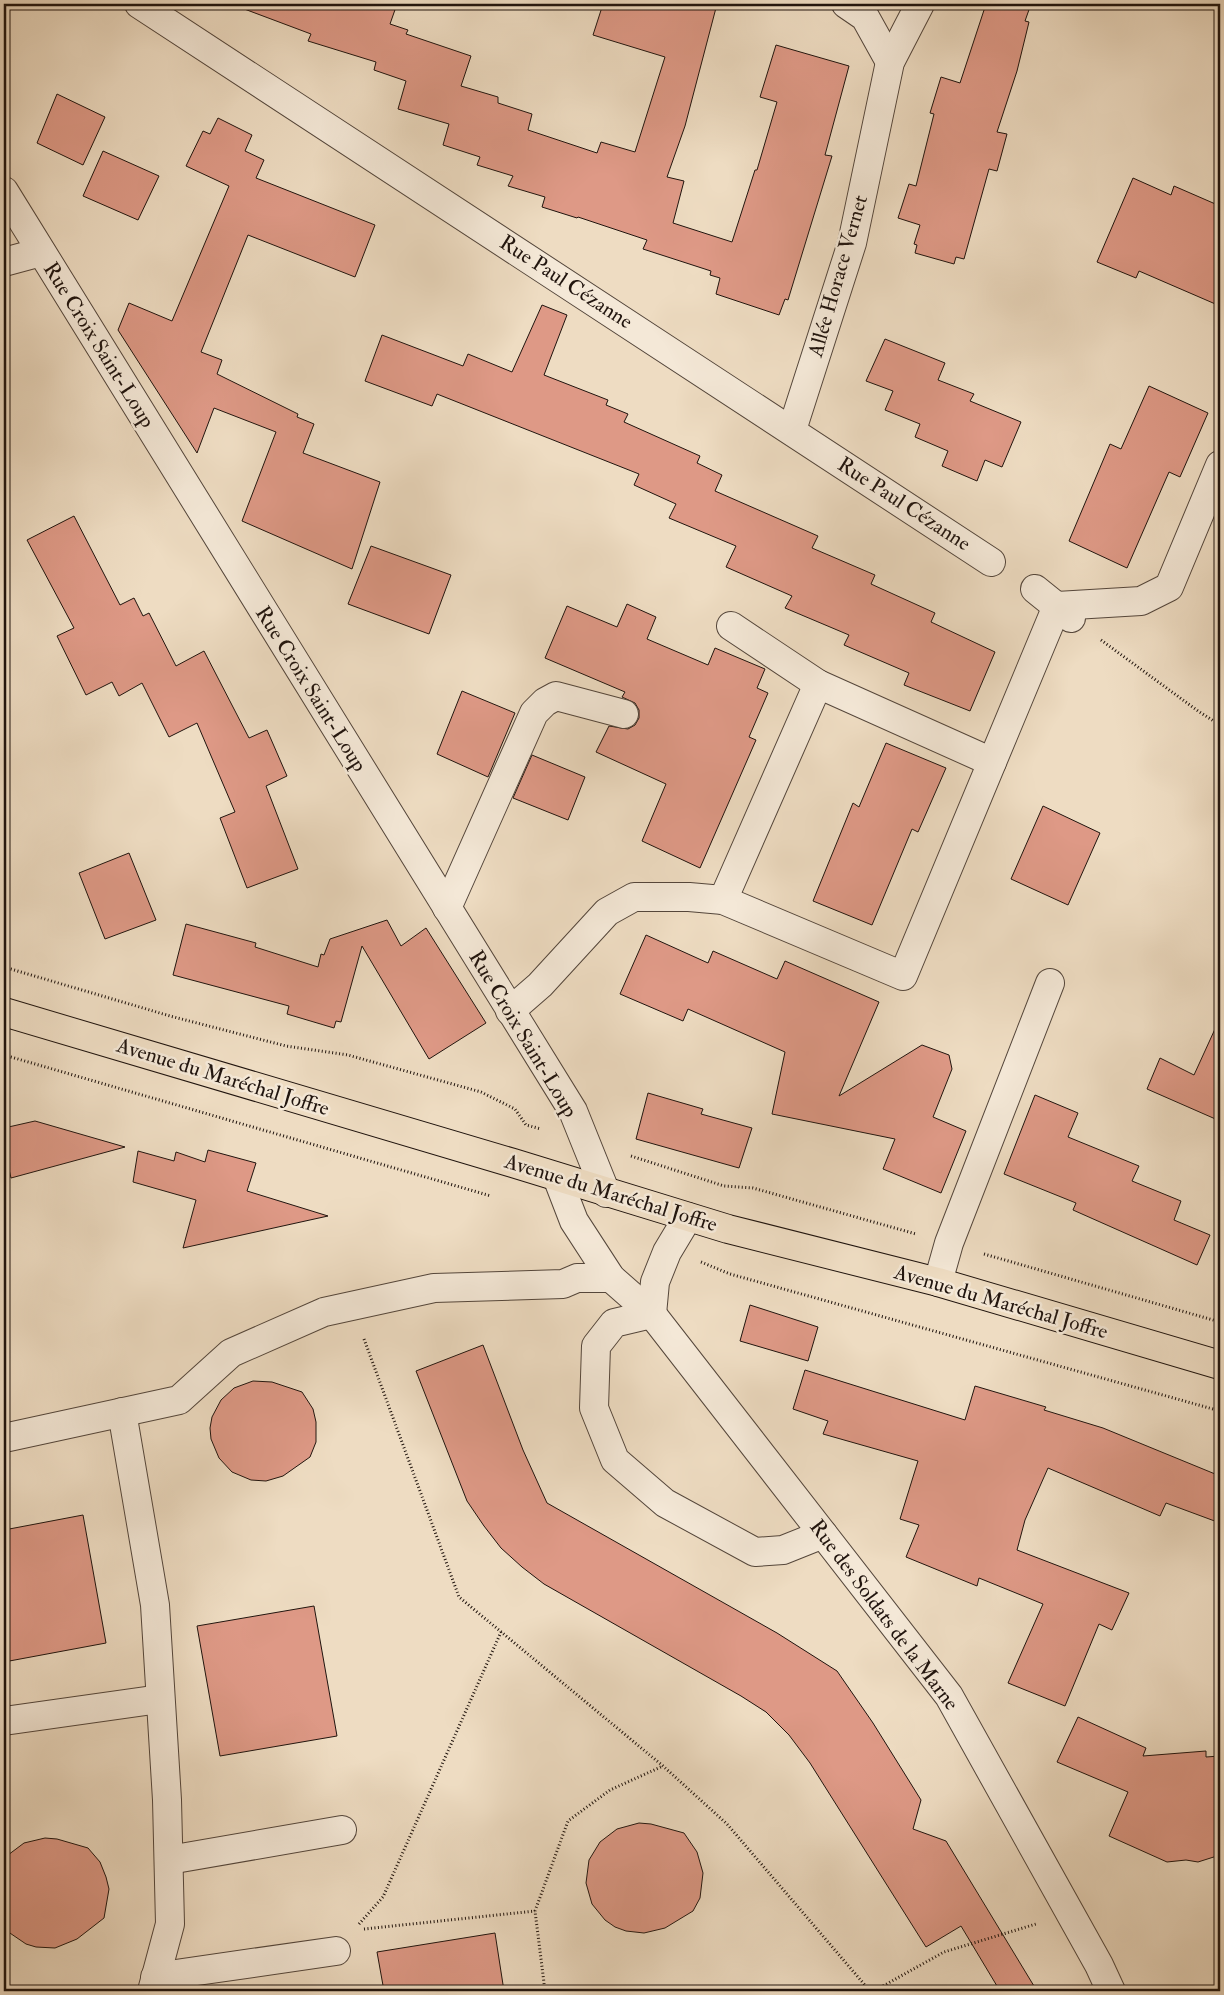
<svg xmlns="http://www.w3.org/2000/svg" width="1224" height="1995" font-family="'IM FELL Double Pica',serif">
	<rect width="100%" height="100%" fill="#eedcc2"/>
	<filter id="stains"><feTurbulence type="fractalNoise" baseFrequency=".004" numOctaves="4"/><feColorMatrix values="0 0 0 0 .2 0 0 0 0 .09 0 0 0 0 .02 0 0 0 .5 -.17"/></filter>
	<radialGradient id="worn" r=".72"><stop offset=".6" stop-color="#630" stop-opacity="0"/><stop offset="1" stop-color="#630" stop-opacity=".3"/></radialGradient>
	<!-- building -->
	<g fill="#de9986" stroke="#20140e">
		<polygon points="239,4 397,4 390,24 408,30 406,34 471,56 461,86 498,97 498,103 532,114 528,130 597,153 601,142 635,152 665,57 593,35 603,4 717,4 685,126 667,177 684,181 673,223 732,242 755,170 757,170 777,102 760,97 776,45 849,66 825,155 832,156 788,300 785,299 779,315 716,294 720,278 710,275 711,271 643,249 647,240 578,217 577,218 542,207 545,197 508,186 513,176 477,165 480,157 443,145 449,124 398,109 406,81 374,70 376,62 308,41 311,34 239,7"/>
		<polygon points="986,4 1031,4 1025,21 1029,22 1017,71 997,132 1007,134 997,171 989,169 964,259 956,257 954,264 915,253 917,245 914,244 920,225 898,218 909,184 916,186 934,114 930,113 941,77 960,83"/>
		<polygon points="57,94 105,117 83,165 37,143"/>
		<polygon points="218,118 252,135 245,151 264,160 256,178 375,225 355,277 248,235 201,352 222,360 217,374 298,414 297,417 314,424 303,453 380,482 352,569 242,521 276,432 214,408 197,453 118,330 129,303 172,321 229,186 186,166 203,131 210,134"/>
		<polygon points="103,151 159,176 138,220 83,196"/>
		<polygon points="1133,178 1171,195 1174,186 1220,206 1220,306 1139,271 1136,278 1097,262"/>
		<polygon points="542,305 567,315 544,375 608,400 606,405 628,414 624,422 700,456 697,463 722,475 715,491 818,536 812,548 875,575 871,584 935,613 931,622 995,652 970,711 904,685 909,673 844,645 849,635 785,608 792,596 726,567 736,546 669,518 676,504 634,485 639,474 437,394 432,406 365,381 382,335 463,366 468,354 512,372"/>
		<polygon points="885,339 945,363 938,380 974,394 970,401 1021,422 1002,467 985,460 977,481 942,466 948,451 915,437 920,424 885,410 893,391 866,381"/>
		<polygon points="1149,386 1208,413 1180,477 1169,472 1127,568 1069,541 1110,444 1121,449"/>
		<polygon points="74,516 120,605 134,598 143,616 149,613 176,666 204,651 249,738 267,730 287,776 266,786 298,869 247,888 220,818 235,812 197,723 169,737 142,683 119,696 112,682 86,695 57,636 74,628 27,540"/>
		<polygon points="371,546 451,575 429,634 348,604"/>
		<polygon points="627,604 656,617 647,639 708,665 715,648 765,669 757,688 768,693 749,737 756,740 700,868 642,841 666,784 596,752 609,726 628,729 635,725 639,718 639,710 635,703 622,697 625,692 545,658 567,606 617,627"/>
		<polygon points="462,691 515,713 488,777 437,754"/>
		<polygon points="886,743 946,768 918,832 912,829 872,925 813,901 853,803 859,807"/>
		<polygon points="532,755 585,777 568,820 513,798"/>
		<polygon points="1043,806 1100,833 1068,905 1011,879"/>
		<polygon points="129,853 156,920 105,939 79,873"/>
		<polygon points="387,920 401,946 426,928 486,1023 429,1059 362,946 341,1022 336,1021 334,1028 287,1014 289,1006 173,975 186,924 256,943 255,947 318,967 321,954 324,955 330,939"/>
		<polygon points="646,935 708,963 713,951 777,979 785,961 879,1002 839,1096 922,1045 949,1055 952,1069 933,1117 966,1131 941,1193 883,1169 895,1139 772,1114 785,1052 688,1009 683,1021 620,994"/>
		<polygon points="1220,1018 1220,1121 1147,1089 1160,1058 1194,1075"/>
		<polygon points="648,1093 703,1109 701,1114 752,1128 739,1168 636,1139"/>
		<polygon points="1035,1095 1078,1113 1068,1137 1139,1166 1132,1181 1181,1201 1174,1220 1210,1235 1197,1265 1073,1210 1076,1203 1004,1174"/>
		<polygon points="35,1121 125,1147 11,1178 4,1147 4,1128"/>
		<polygon points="208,1150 256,1163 247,1191 328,1216 183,1248 196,1200 133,1182 138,1151 174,1161 176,1152 205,1162"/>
		<polygon points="750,1305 818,1327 808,1361 740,1341"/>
		<polygon points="483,1345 523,1450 547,1503 777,1633 837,1671 873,1723 921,1800 913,1829 946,1841 1037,1991 1000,1991 961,1926 926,1947 810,1763 789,1735 766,1712 741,1696 544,1584 522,1567 501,1548 484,1526 467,1501 416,1371"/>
		<polygon points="805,1370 965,1420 975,1386 1046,1407 1044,1410 1103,1428 1220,1476 1220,1523 1166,1503 1160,1516 1048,1468 1025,1520 1017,1550 1129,1593 1112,1630 1099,1624 1065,1706 1008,1683 1043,1604 979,1578 977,1586 906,1557 919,1525 900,1519 918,1461 823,1434 828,1421 793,1409"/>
		<polygon points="253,1381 272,1382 302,1392 313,1409 316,1422 316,1442 310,1457 283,1476 266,1481 251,1480 232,1472 219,1458 211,1439 210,1428 212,1417 221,1400 234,1388"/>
		<polygon points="83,1515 106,1643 4,1662 4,1530"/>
		<polygon points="314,1606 337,1736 220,1756 197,1626"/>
		<polygon points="1078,1717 1146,1748 1143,1756 1206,1751 1206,1757 1220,1756 1220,1855 1198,1862 1186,1860 1167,1862 1109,1836 1128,1792 1057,1762"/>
		<polygon points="639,1823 651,1824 684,1833 697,1852 703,1873 700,1898 693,1911 665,1928 644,1933 626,1931 615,1927 605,1920 592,1904 586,1883 589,1860 600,1842 617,1829"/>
		<polygon points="45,1838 57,1839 88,1848 100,1862 106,1877 109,1889 104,1918 77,1939 55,1948 36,1947 26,1944 4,1929 4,1858 24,1843"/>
		<polygon points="495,1933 504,1991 384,1991 377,1952"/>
	</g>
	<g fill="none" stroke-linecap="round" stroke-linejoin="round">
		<defs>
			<g id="minor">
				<polyline points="139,4 991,562"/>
				<polyline points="846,4 865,17 890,62"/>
				<polyline points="4,191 573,1111 606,1193"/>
				<polyline points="4,262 41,252"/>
				<polyline points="792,430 852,243 890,62 920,4"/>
				<polyline points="1035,589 1071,618"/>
				<polyline points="731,626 818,684"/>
				<polyline points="723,900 818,684 992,762"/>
				<polyline points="447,908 534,713 545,702 556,696 624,714"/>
				<polyline points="510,1011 540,985 607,912 634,897 689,897 723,900 903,976 1057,606 1141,601 1169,587 1220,465"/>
				<polyline points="557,1177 574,1221 611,1278 652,1314 949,1696 1099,1965 1111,1991"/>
				<polyline points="938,1282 949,1243 1050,983"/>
				<polyline points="652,1314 614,1323 596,1346 594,1408 615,1460 665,1503 755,1552 783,1550 823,1534"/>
				<polyline points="652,1314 655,1282 667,1252 688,1217"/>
				<polyline points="122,1412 155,1605 167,1800 170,1924 152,1991"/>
				<polyline points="4,1438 179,1400 231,1353 324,1312 434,1288 563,1284 577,1278 611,1278"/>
				<polyline points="4,1721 160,1699"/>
				<polyline points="169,1860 342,1830"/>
				<polyline points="155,1977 336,1951"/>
			</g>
			<polyline id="major" points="4,1012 513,1163 728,1229 938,1282 1220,1365"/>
		</defs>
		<!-- minor casing -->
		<use href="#minor" stroke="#54463b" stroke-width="30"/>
		<!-- major casing -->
		<use href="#major" stroke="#20140e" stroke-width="30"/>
		<!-- path -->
		<g stroke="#20140e" stroke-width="3" stroke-dasharray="1 2.5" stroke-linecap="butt">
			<polyline points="1101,640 1198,711 1220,725"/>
			<polyline points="4,967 170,1016 286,1046 348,1055 481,1092 515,1109 526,1125 541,1129"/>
			<polyline points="4,1055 491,1196"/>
			<polyline points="631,1156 724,1186 753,1188 916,1234"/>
			<polyline points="984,1254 1220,1322"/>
			<polyline points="701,1262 730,1274 1220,1411"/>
			<polyline points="364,1339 459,1597 663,1766 727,1824 870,1991"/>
			<polyline points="359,1924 383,1897 501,1632"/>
			<polyline points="364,1929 535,1911"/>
			<polyline points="545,1991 535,1911 568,1821 610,1790 663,1766"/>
			<polyline points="874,1991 944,1952 1036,1924"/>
		</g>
		<!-- minor -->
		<use href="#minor" stroke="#f4e8d7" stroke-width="28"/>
		<!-- major -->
		<use href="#major" stroke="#eedcc2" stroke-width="28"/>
	</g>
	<g text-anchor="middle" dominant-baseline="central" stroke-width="5" stroke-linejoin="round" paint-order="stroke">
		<!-- street labels -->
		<g font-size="21" fill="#20140e" stroke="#f4e8d7">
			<text transform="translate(838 276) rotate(-74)">Allée Horace Vernet</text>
			<text transform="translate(566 282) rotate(33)">Rue Paul Cézanne</text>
			<text transform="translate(99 345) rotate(58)">Rue Croix Saint-Loup</text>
			<text transform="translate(904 504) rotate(33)">Rue Paul Cézanne</text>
			<text transform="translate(311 689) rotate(58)">Rue Croix Saint-Loup</text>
			<text transform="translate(523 1034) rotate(59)">Rue Croix Saint-Loup</text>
			<text transform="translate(223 1077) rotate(17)">Avenue du Maréchal Joffre</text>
			<text transform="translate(611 1193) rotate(17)">Avenue du Maréchal Joffre</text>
			<text transform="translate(1001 1302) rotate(16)">Avenue du Maréchal Joffre</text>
			<text transform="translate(884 1615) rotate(53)">Rue des Soldats de la Marne</text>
		</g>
	</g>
	<!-- margin -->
	<rect width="1224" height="1995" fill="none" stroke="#eedcc2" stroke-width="20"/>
	<rect x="5" y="5" width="1214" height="1985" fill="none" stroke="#20140e" stroke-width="2.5"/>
	<rect x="10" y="10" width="1204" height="1975" fill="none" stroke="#20140e"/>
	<rect width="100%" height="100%" filter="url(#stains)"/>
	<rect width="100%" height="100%" fill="url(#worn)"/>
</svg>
